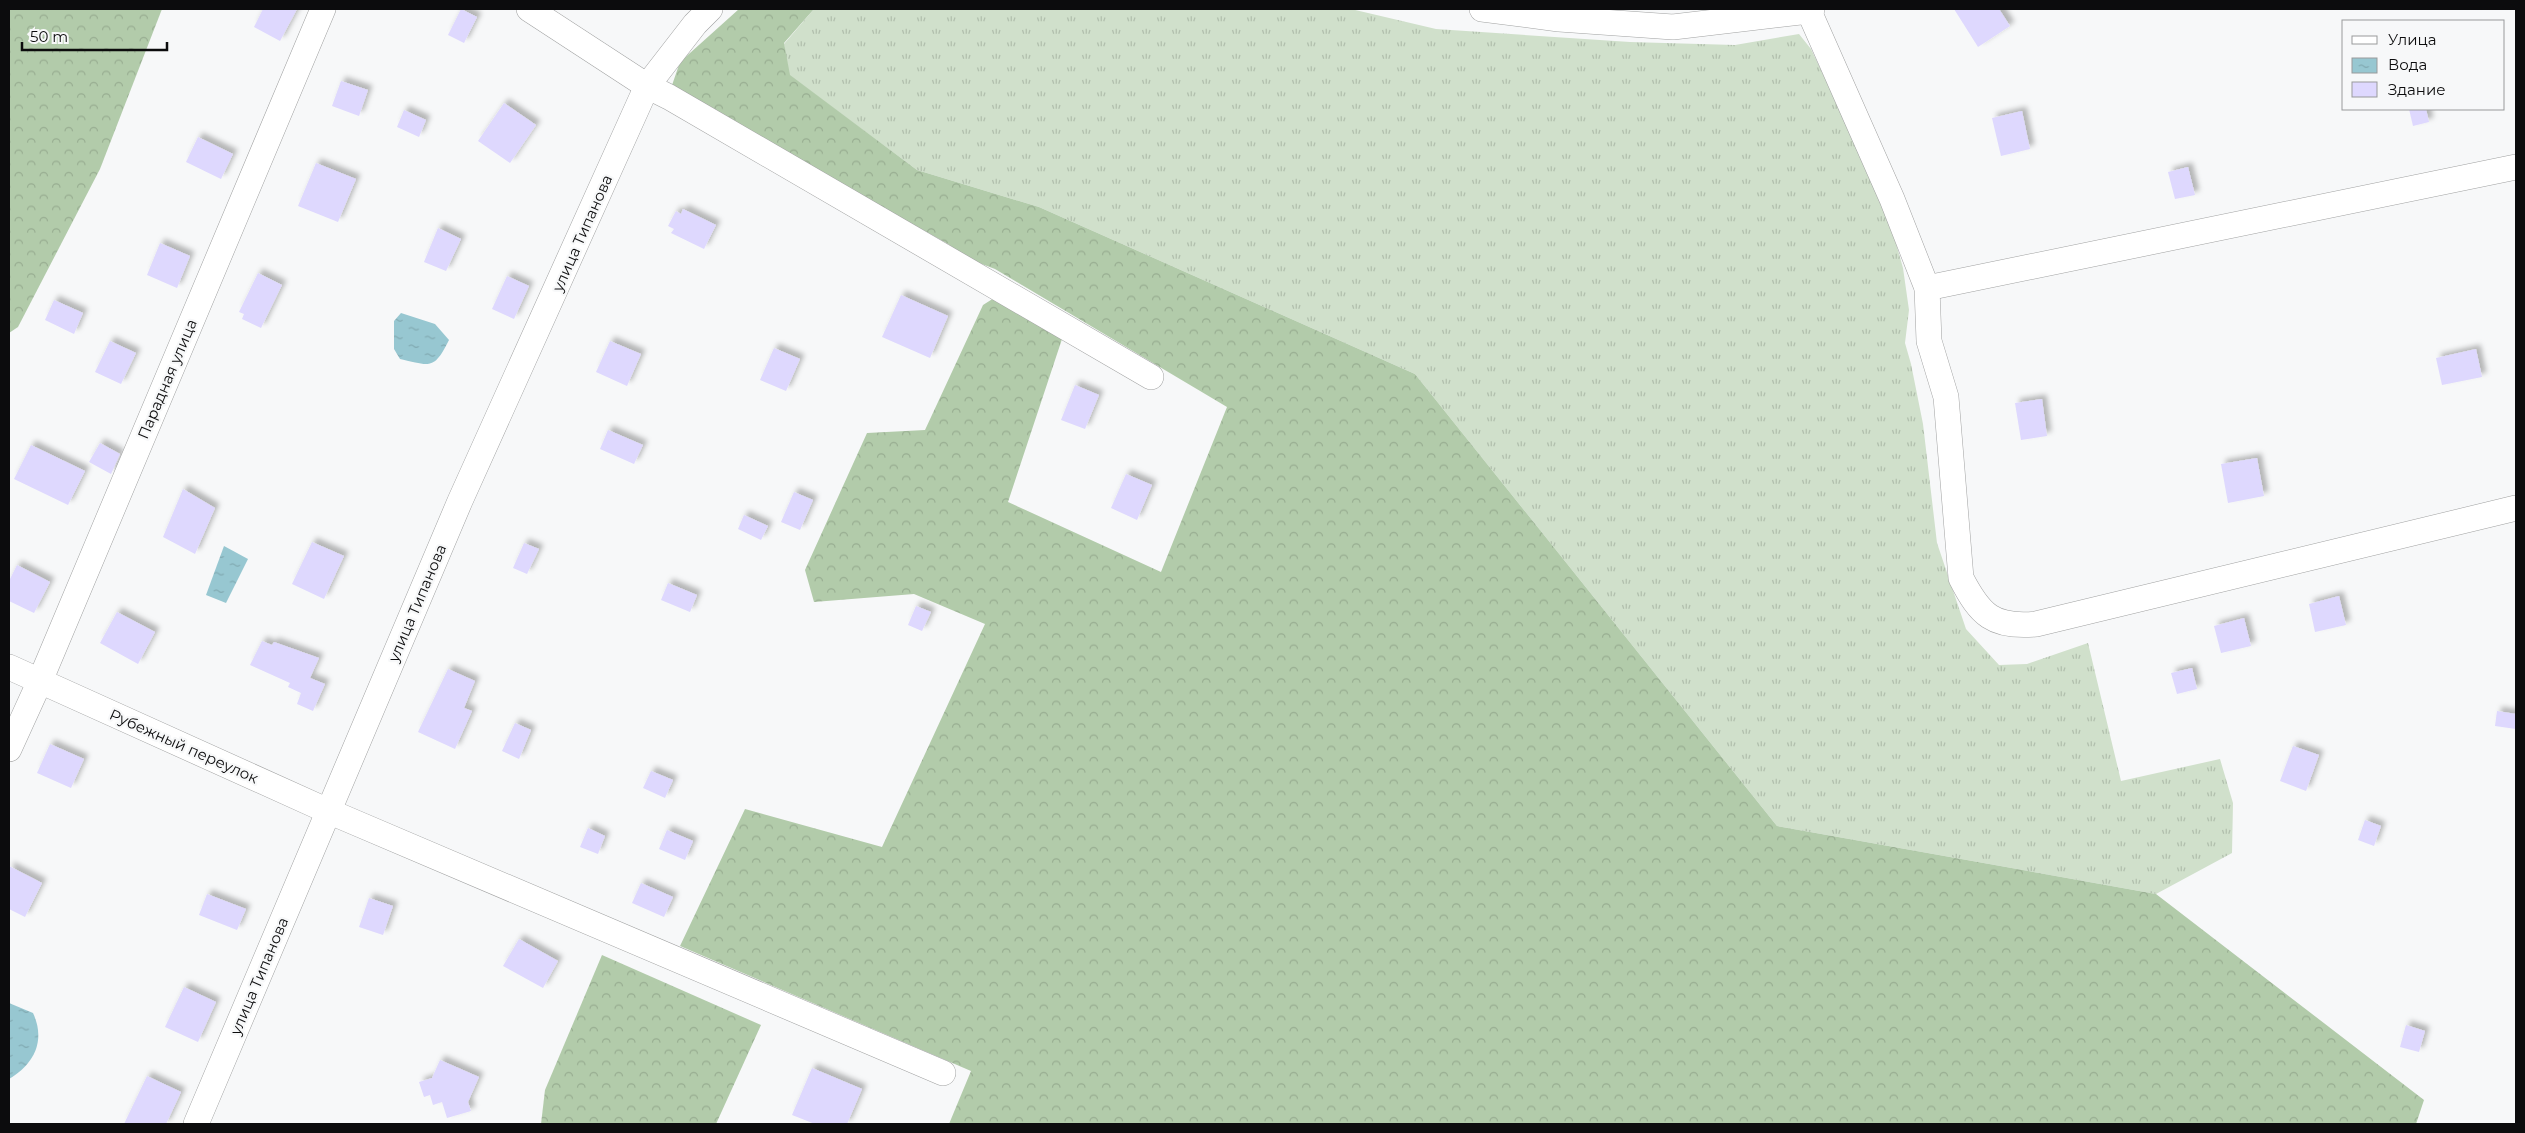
<svg xmlns="http://www.w3.org/2000/svg" width="2525" height="1133" font-family="Montserrat,sans-serif">
	<defs>
		<pattern id="grass-tufts" width="24" height="20" patternUnits="userSpaceOnUse" patternTransform="scale(1.25)"><rect width="24" height="20" fill="#d0e0cb"/><path d="M3 7l-1-3M5 7V3M7 7l1-3M15 17l-1-3M17 17v-4M19 17l1-3" fill="none" stroke="#b1bfad"/></pattern>
		<pattern id="forest-crowns" width="20" height="18" patternUnits="userSpaceOnUse" patternTransform="scale(1.25)"><rect width="20" height="18" fill="#b2cbaa"/><path d="M2 6a3 3 0 1 1 6 0M12 15a3 3 0 1 1 6 0" fill="none" stroke="#98ad91"/></pattern>
		<pattern id="water-ripples" width="26" height="14" patternUnits="userSpaceOnUse" patternTransform="scale(1.25)"><rect width="26" height="14" fill="#97c7d1"/><path d="M2 4q2-2 4 0t4 0M15 11q2-2 4 0t4 0" fill="none" stroke="#81aab2"/></pattern>
		<filter id="shadow"><feDropShadow dx="4.5" dy="-4.5" stdDeviation="2.5" flood-color="#0004"/></filter>
	</defs>
	<rect width="100%" height="100%" fill="#f7f8f9"/>
	<!-- grass -->
	<polygon fill="url(#grass-tufts)" points="814,9 1351,9 1436,29 1630,42 1735,45 1799,34 1811,49 1867,166 1890,222 1903,268 1909,310 1905,343 1911,364 1923,424 1937,543 1966,629 1999,665 2027,664 2088,643 2121,781 2220,759 2233,803 2232,853 2156,894 1777,826 1415,374 1039,207 917,170 789,75 784,44"/>
	<!-- forest -->
	<g fill="url(#forest-crowns)">
		<polygon points="9,9 162,9 100,169 18,327 9,333"/>
		<polygon points="739,9 814,9 784,43 790,75 917,170 1039,207 1415,374 1777,826 2156,894 2424,1100 2416,1124 949,1124 971,1071 680,946 745,809 882,847 985,624 914,594 814,602 805,570 867,433 925,430 983,305 994,298 1064,333 1008,502 1161,572 1227,407 995,269 966,258 948,244 923,230 670,91 680,62"/>
		<polygon points="602,955 761,1025 716,1124 541,1124 545,1090"/>
	</g>
	<!-- water -->
	<g fill="url(#water-ripples)">
		<path d="M401,313L435,324L449,340C434,370 431,366 400,359L394,349V321Z"/>
		<polygon points="224,546 248,559 226,603 206,595"/>
		<path d="M9,1003L33,1013C46,1041 34,1064 9,1079Z"/>
	</g>
	<!-- building -->
	<g fill="#ded8fe" filter="url(#shadow)">
		<polygon points="263,9 297,9 280,41 254,27"/>
		<polygon points="461,9 477,17 464,43 448,35"/>
		<polygon points="1954,9 1999,9 2010,26 1978,47"/>
		<polygon points="341,81 368,90 359,116 332,106"/>
		<polygon points="504,103 536,125 510,163 478,141"/>
		<polygon points="2409,109 2426,109 2429,122 2413,126"/>
		<polygon points="404,110 426,120 419,137 397,127"/>
		<polygon points="2022,111 2030,149 2001,156 1992,118"/>
		<polygon points="198,137 233,154 221,179 186,162"/>
		<polygon points="316,163 356,179 338,222 298,206"/>
		<polygon points="2188,167 2195,195 2175,199 2168,172"/>
		<polygon points="683,209 716,225 704,249 671,233 674,229 668,226 676,211 681,214"/>
		<polygon points="438,228 461,239 446,271 424,262"/>
		<polygon points="160,243 190,256 177,288 147,275"/>
		<polygon points="258,273 282,285 261,328 242,319 244,314 239,312"/>
		<polygon points="507,276 529,286 514,319 492,309"/>
		<polygon points="901,295 948,316 930,358 882,337"/>
		<polygon points="54,300 83,313 74,334 45,320"/>
		<polygon points="110,341 136,353 121,384 95,372"/>
		<polygon points="610,341 641,354 627,386 596,372"/>
		<polygon points="774,348 800,359 786,391 760,380"/>
		<polygon points="2476,349 2482,377 2442,385 2436,358"/>
		<polygon points="1075,385 1099,395 1085,429 1061,420"/>
		<polygon points="2042,399 2047,436 2021,440 2015,403"/>
		<polygon points="608,430 643,445 634,464 600,449"/>
		<polygon points="100,443 120,454 111,474 89,462"/>
		<polygon points="31,445 85,471 68,505 14,479"/>
		<polygon points="2257,458 2264,496 2228,503 2221,464"/>
		<polygon points="1126,474 1152,485 1137,520 1111,508"/>
		<polygon points="183,489 215,508 195,554 163,537"/>
		<polygon points="794,492 813,500 800,530 781,522"/>
		<polygon points="744,515 768,526 761,540 738,529"/>
		<polygon points="312,542 344,556 324,599 292,584"/>
		<polygon points="524,543 539,549 527,574 513,568"/>
		<polygon points="17,565 50,582 34,613 9,601 9,581"/>
		<polygon points="668,583 697,595 690,612 661,600"/>
		<polygon points="2339,596 2346,625 2315,632 2309,604"/>
		<polygon points="916,606 931,612 922,631 908,625"/>
		<polygon points="117,612 155,632 138,664 100,643"/>
		<polygon points="2244,618 2251,646 2221,653 2214,626"/>
		<polygon points="262,641 272,645 274,642 319,658 310,678 325,684 313,711 297,704 301,693 288,687 290,683 250,665"/>
		<polygon points="2192,668 2197,689 2177,694 2171,673"/>
		<polygon points="448,669 475,681 464,708 472,711 455,749 418,732"/>
		<polygon points="2497,711 2516,714 2516,729 2495,726"/>
		<polygon points="515,723 531,730 519,759 502,751"/>
		<polygon points="50,744 84,759 71,788 37,773"/>
		<polygon points="2293,746 2319,755 2306,791 2280,781"/>
		<polygon points="651,771 673,780 665,798 643,788"/>
		<polygon points="2365,820 2381,826 2374,846 2358,840"/>
		<polygon points="588,828 605,836 598,854 580,847"/>
		<polygon points="667,830 693,841 685,860 659,849"/>
		<polygon points="9,866 42,883 25,917 9,909"/>
		<polygon points="641,883 673,897 664,917 632,903"/>
		<polygon points="207,894 246,909 237,930 199,915"/>
		<polygon points="369,898 393,906 383,935 359,927"/>
		<polygon points="519,939 558,961 543,988 503,966"/>
		<polygon points="184,987 216,1002 198,1042 165,1027"/>
		<polygon points="2406,1025 2425,1031 2419,1052 2400,1047"/>
		<polygon points="440,1060 479,1077 468,1102 471,1111 447,1118 442,1102 433,1105 430,1095 424,1097 419,1082 432,1078"/>
		<polygon points="812,1068 862,1089 847,1124 815,1124 792,1115"/>
		<polygon points="147,1076 181,1092 166,1124 124,1124"/>
	</g>
	<g fill="none" stroke-linecap="round" stroke-linejoin="round">
		<defs>
			<g id="minor">
				<polyline points="529,9 647,86 669,97 1151,377"/>
				<polyline points="1482,9 1559,19 1673,27 1809,11 1812,9"/>
				<path d="M1808,9L1892,199L1927,288L1929,341L1946,397L1961,578C1980,615 1993,628 2036,624L2516,508"/>
				<polyline points="1927,288 2516,167"/>
				<polyline points="9,667 328,811 943,1073"/>
				<polyline points="9,749 40,681 323,9"/>
				<polyline points="196,1124 460,501 647,86 695,24 710,9"/>
			</g>
		</defs>
		<!-- minor casing -->
		<use href="#minor" stroke="#a1a2a2" stroke-width="26"/>
		<!-- minor -->
		<use href="#minor" stroke="#fff" stroke-width="25"/>
	</g>
	<g text-anchor="middle" dominant-baseline="central" stroke-width="4.5" stroke-linejoin="round" paint-order="stroke">
		<!-- street labels -->
		<g font-size="15" fill="#0c0c0d" stroke="#f7f8f9">
			<text transform="translate(582 233) rotate(-66)">улица Типанова</text>
			<text transform="translate(167 379) rotate(-67)">Парадная улица</text>
			<text transform="translate(417 603) rotate(-67)">улица Типанова</text>
			<text transform="translate(184 746) rotate(24)">Рубежный переулок</text>
			<text transform="translate(259 976) rotate(-67)">улица Типанова</text>
		</g>
	</g>
	<!-- border -->
	<rect width="2525" height="1133" fill="none" stroke="#0c0c0d" stroke-width="20"/>
	<!-- legend -->
	<rect x="2342" y="20" width="162" height="90" fill="#f7f8f9" stroke="#999a9b"/>
	<rect x="2352" y="36" width="25" height="8" fill="#ffffff" stroke="#999a9b"/>
	<text x="2388" y="45" font-size="15" fill="#0c0c0d">Улица</text>
	<rect x="2352" y="58" width="25" height="15" fill="url(#water-ripples)" stroke="#999a9b"/>
	<text x="2388" y="70" font-size="15" fill="#0c0c0d">Вода</text>
	<rect x="2352" y="82" width="25" height="15" fill="#ded8fe" stroke="#999a9b"/>
	<text x="2388" y="95" font-size="15" fill="#0c0c0d">Здание</text>
	<!-- scale -->
	<path d="M22 42v8h145v-8" fill="none" stroke="#0c0c0d" stroke-width="2.5"/>
	<text x="30" y="42" font-size="15" fill="#0c0c0d" stroke="#f7f8f9" stroke-width="4" paint-order="stroke">50 m</text>
</svg>
